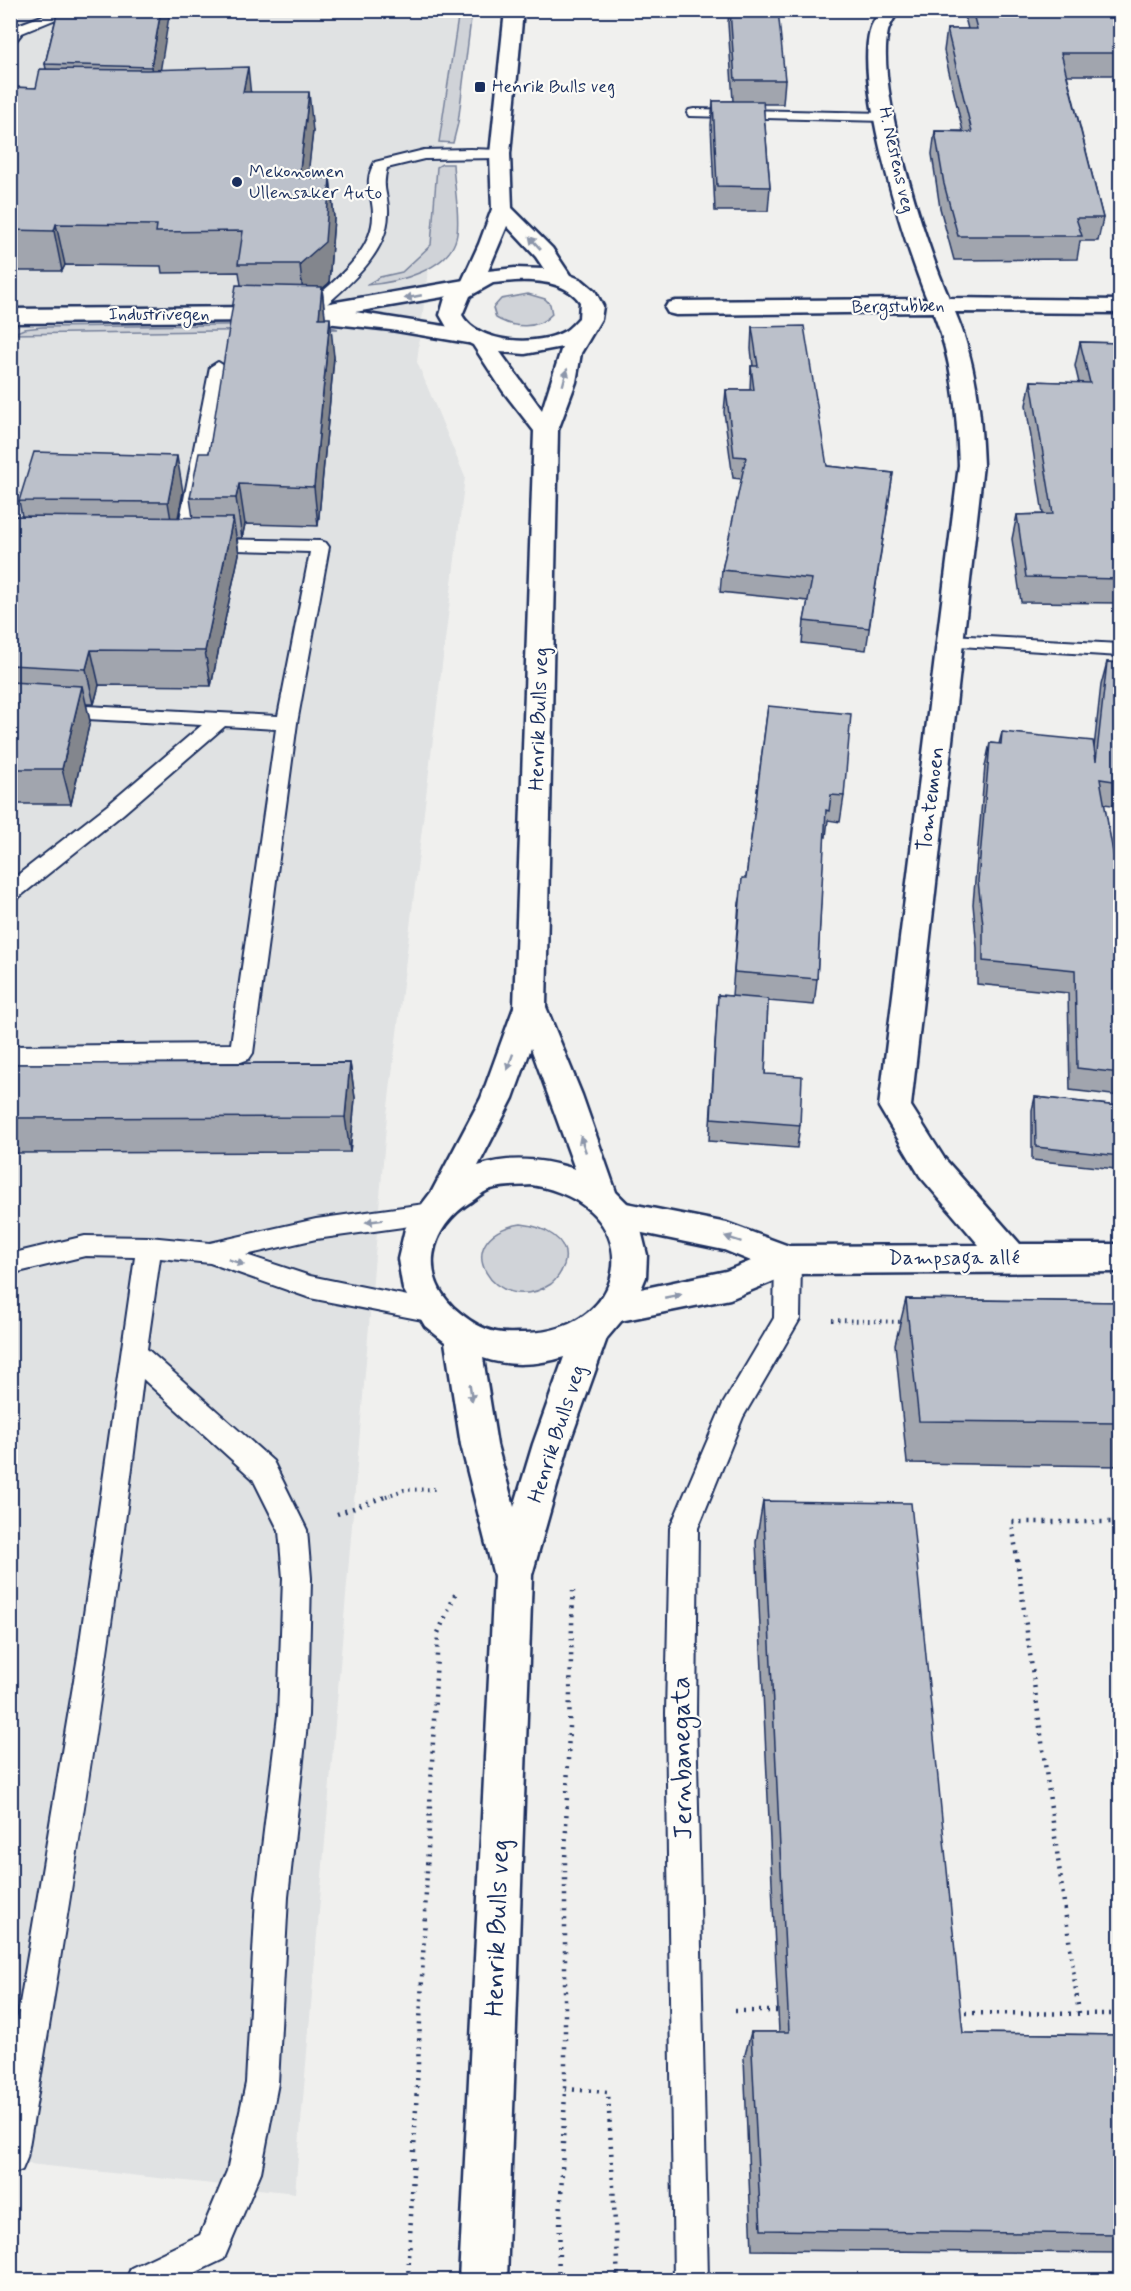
<svg xmlns="http://www.w3.org/2000/svg" width="1131" height="2291" font-family="Mynerve,sans-serif">
	<rect width="100%" height="100%" fill="#f0f0ee"/>
	<filter id="ink" filterUnits="userSpaceOnUse"><feTurbulence type="fractalNoise" baseFrequency=".0167" numOctaves="2"/><feDisplacementMap in="SourceGraphic" scale="12" xChannelSelector="R" yChannelSelector="G"/><feConvolveMatrix kernelMatrix="1 2 1 2 8 2 1 2 1" color-interpolation-filters="sRGB"/></filter>
	<g filter="url(#ink)">
		<!-- built -->
		<polygon fill="#e0e2e3" points="11,11 459,11 417,362 465,477 387,1115 295,2193 11,2162"/>
		<!-- green -->
		<g fill="#d0d3d8" stroke="#76819b" stroke-width="1.5">
			<polygon points="459,11 472,11 458,123 453,143 439,142"/>
			<path d="M442,164H453C454,185 460,213 457,234C452,270 396,283 366,285L380,277L402,272L431,245L437,167Z"/>
			<path d="M528,294L545,299L550,304L552,314C538,330 513,328 496,318L493,308L501,299Z"/>
			<polygon points="320,324 338,329 12,334 24,329 42,327"/>
			<path d="M521,1224C542,1226 572,1239 564,1265C561,1273 557,1279 551,1284C495,1321 444,1236 521,1224Z"/>
		</g>
		<g fill="none" stroke-linecap="round" stroke-linejoin="round">
			<defs>
				<g id="service">
					<polygon points="58,10 78,10 22,33 15,42 10,43 12,27"/>
					<polygon points="694,109 884,113 891,117 884,121 689,116 687,113 689,110"/>
					<path d="M470,149L500,150L507,154L500,158L424,159L387,168C381,191 389,194 388,214C387,258 342,289 313,317H301L299,314L301,311C329,284 375,254 373,212C372,192 363,182 375,162L424,150Z"/>
					<polygon points="218,362 226,367 193,545 190,549 178,549 175,545 210,367"/>
					<polygon points="207,539 320,541 326,543 329,547 297,723 253,1053 249,1059 241,1062 10,1064 10,1046 231,1044 276,729 225,726 123,814 18,898 10,901 10,881 109,804 202,725 10,715 10,702 278,716 310,552 201,549 198,545 201,541"/>
					<polygon points="950,635 1120,644 1120,656 943,645 940,641 943,637"/>
					<path d="M432,1203L441,1206L444,1213L441,1220L432,1223L316,1239L246,1255L310,1276L442,1303L446,1311L442,1319L433,1322L310,1298L210,1263L160,1258L147,1349L273,1461L307,1530L311,1578L308,1715L288,1897L278,2083L261,2172L224,2259L180,2280H126L131,2268L200,2235L227,2171L246,2083L256,1897L278,1715L283,1578L279,1531L253,1479L143,1379C112,1640 71,1899 27,2158L22,2170L10,2175V2063L78,1656L135,1257L85,1256L10,1274V1254L85,1236L149,1237L210,1243L316,1219Z"/>
					<polygon points="788,1250 797,1253 801,1260 800,1319 743,1417 698,1528 696,1713 708,2280 674,2280 666,1713 670,1528 723,1404 774,1318 775,1260 779,1253"/>
				</g>
				<g id="minor">
					<path d="M881,10H899C895,17 890,24 888,31C875,88 925,243 949,298L1120,300V313L955,312C976,361 981,412 983,465L911,1106L944,1158L1020,1244H1120V1272L791,1274L730,1299L615,1322L603,1317L597,1307L603,1297L726,1271L751,1261L724,1250L604,1225L599,1215L604,1205L616,1201L727,1223L789,1246L979,1245L920,1176L879,1107L959,465C957,412 953,361 933,312L676,315L668,313L665,308L668,303L676,301L927,299C904,243 855,87 870,31C871,24 877,17 881,10Z"/>
					<polygon points="470,279 478,281 481,286 478,291 355,312 476,331 479,336 476,341 468,343 391,330 307,321 299,319 296,314 299,309 307,307"/>
					<polygon points="276,307 284,309 287,314 284,319 276,321 10,323 10,309"/>
				</g>
				<path id="tertiary" d="M505,10H523L510,154L512,208L552,248L570,275L582,280L595,291L603,306L601,319L581,353L576,382L558,430L546,1007L582,1095L616,1192L627,1203L640,1226L647,1255L646,1277L634,1306L607,1338L569,1444L532,1575L507,2280H459L494,1576L461,1445L445,1342L425,1326L409,1299L403,1289L398,1259L405,1229L410,1220L432,1191L481,1098L514,1007L534,431L503,391L473,345L451,334L440,315L445,298L462,281L479,244L492,209L490,154ZM507,226L536,257L544,269L515,268L488,271ZM515,281C538,280 566,282 580,302L579,318C575,322 570,328 565,331C538,347 478,344 462,315L470,296L493,283ZM562,347L542,410L500,352L525,354ZM531,1048L575,1169C543,1159 511,1155 478,1166L513,1098ZM532,1185C651,1205 632,1334 523,1333C515,1333 504,1334 496,1332C482,1329 471,1322 460,1313C417,1279 428,1228 472,1201C478,1197 484,1191 491,1189C504,1185 519,1186 532,1185ZM564,1357L533,1444L514,1507L497,1445L483,1358C508,1367 539,1365 564,1357Z"/>
			</defs>
			<!-- service casing -->
			<use href="#service" stroke="#1b2f5e" stroke-width="4"/>
			<!-- minor casing -->
			<use href="#minor" stroke="#1b2f5e" stroke-width="5"/>
			<!-- tertiary casing -->
			<use href="#tertiary" stroke="#1b2f5e" stroke-width="5"/>
			<!-- path-far1 -->
			<g stroke="#1b2f5e" stroke-width="4" stroke-dasharray="1.5 4.5" stroke-linecap="butt">
				<polyline points="832,1320 905,1322"/>
				<polyline points="386,1496 404,1490 436,1489"/>
			</g>
			<!-- path -->
			<g stroke="#1b2f5e" stroke-width="4.5" stroke-dasharray="2 6" stroke-linecap="butt">
				<polyline points="337,1514 390,1495"/>
				<polyline points="735,2011 782,2011"/>
				<polyline points="957,2013 1120,2014"/>
				<polyline points="1079,2013 1012,1522 1120,1522"/>
				<polyline points="565,2089 608,2092 618,2280"/>
				<polyline points="408,2280 438,1633 457,1590"/>
				<polyline points="558,2280 565,2089 565,1862 573,1591"/>
			</g>
			<!-- service -->
			<use href="#service" fill="#fdfcf7" fill-rule="evenodd"/>
			<!-- minor -->
			<use href="#minor" fill="#fdfcf7" fill-rule="evenodd"/>
			<!-- tertiary -->
			<use href="#tertiary" fill="#fdfcf7" fill-rule="evenodd"/>
		</g>
		<!-- wall -->
		<g fill="#a1a5ae" stroke="#1b2f5e" stroke-width="1.5">
			<polygon points="58,10 161,70 251,92 313,131 307,178 330,178 334,218 329,283 322,289 325,318 334,357 318,526 245,524 242,538 237,538 239,554 211,686 99,685 94,704 86,704 90,721 71,804 10,804 10,526 22,516 19,501 183,492 178,518 193,518 190,498 209,453 241,285 239,272 162,273 161,266 65,265 62,271 10,271 10,87 36,88 46,69 45,64"/>
			<polygon points="729,10 730,10 785,80 783,104 763,104 770,187 768,211 715,211 711,125 713,101 733,101 728,23"/>
			<polygon points="963,10 1120,10 1120,75 1067,75 1103,218 1098,241 1080,241 1077,259 954,260 940,208 932,154 935,131 963,131 944,51 947,29 968,29"/>
			<polygon points="752,327 827,466 893,473 866,650 802,643 804,621 808,601 720,592 722,570 742,479 733,478 724,412 726,390 750,390 751,366 753,366 751,349"/>
			<polygon points="1080,342 1120,343 1120,603 1021,602 1012,539 1017,515 1043,514 1026,405 1031,381 1079,383 1075,366"/>
			<polygon points="1107,662 1120,663 1120,806 1104,804 1120,892 1120,1096 1070,1090 1068,993 977,984 977,948 973,904 985,766 990,743 999,744 1002,732 1094,748 1101,685"/>
			<polygon points="768,706 844,796 840,822 828,820 826,837 824,836 817,979 814,1005 768,1001 765,1074 800,1125 797,1148 709,1141 718,995 732,996 739,903 746,878"/>
			<polygon points="350,1063 355,1098 350,1152 10,1153 10,1064"/>
			<polygon points="1035,1097 1118,1106 1120,1156 1116,1169 1032,1160 1032,1110"/>
			<polygon points="906,1299 1120,1302 1120,1466 907,1463 895,1344"/>
			<polygon points="763,1501 963,2033 1120,2035 1120,2253 752,2250 744,2058 751,2032 779,2032 756,1542"/>
		</g>
		<!-- shaded-wall -->
		<g fill="#83868d" stroke="#1b2f5e" stroke-width="1.5">
			<polygon points="161,10 170,10 156,98 151,67"/>
			<polygon points="248,67 252,106 243,92"/>
			<polygon points="309,92 313,131 303,219 299,178"/>
			<polygon points="330,178 334,218 329,283 322,289 326,325 304,305 300,264"/>
			<polygon points="56,224 65,265 62,271 54,231"/>
			<polygon points="330,318 334,357 318,526 314,487"/>
			<polygon points="177,456 183,492 174,538 168,502"/>
			<polygon points="239,484 245,524 242,538 236,498"/>
			<polygon points="233,518 239,554 211,686 205,651"/>
			<polygon points="91,650 99,685 94,704 86,669"/>
			<polygon points="82,686 90,721 71,804 62,769"/>
			<polygon points="350,1063 355,1098 350,1152 345,1117"/>
		</g>
		<!-- building -->
		<g fill="#bbc0ca" stroke="#1b2f5e" stroke-width="1.5">
			<polygon points="58,10 161,10 151,67 45,64"/>
			<polygon points="730,10 778,10 785,80 735,80"/>
			<polygon points="972,10 1120,10 1120,53 1061,53 1103,218 1076,218 1082,236 958,236 944,184 935,131 972,132 947,29 977,29"/>
			<polygon points="248,67 243,92 309,92 299,178 330,178 325,242 300,264 238,264 243,231 156,232 157,225 56,224 54,231 10,230 10,87 36,88 40,69 147,70"/>
			<polygon points="713,101 763,101 770,187 717,186"/>
			<polygon points="236,285 322,287 319,318 330,318 314,487 239,484 236,498 190,498 199,453 209,453"/>
			<polygon points="804,326 827,466 893,473 869,628 804,621 812,579 722,570 746,457 734,456 726,390 754,390 751,366 758,366 752,327"/>
			<polygon points="1080,342 1120,343 1120,579 1026,577 1017,515 1053,514 1031,381 1090,383"/>
			<polygon points="34,452 177,456 168,502 19,501"/>
			<polygon points="14,516 233,518 205,651 91,650 86,669 10,665 10,526"/>
			<polygon points="1107,662 1120,663 1120,782 1100,779 1120,892 1120,1073 1077,1068 1075,970 983,961 983,925 978,881 990,743 1001,744 1002,732 1093,741 1096,761"/>
			<polygon points="10,682 82,686 62,769 10,769"/>
			<polygon points="768,706 851,714 844,796 831,795 829,811 826,810 817,979 734,972 742,878 746,878"/>
			<polygon points="718,995 768,999 765,1074 802,1076 800,1125 711,1118"/>
			<polygon points="350,1063 345,1117 10,1118 10,1064"/>
			<polygon points="1035,1097 1118,1106 1120,1156 1036,1147"/>
			<polygon points="906,1299 1120,1302 1120,1423 919,1421"/>
			<polygon points="763,1501 911,1503 963,2033 1120,2035 1120,2234 761,2230 751,2032 789,2032"/>
		</g>
		<!-- one-way arrows -->
		<defs><path id="oneway-solid" d="M-6-.8H1V-3.2L6.5 0L1 3.2V.8H-6Z" transform="scale(1.5)"/></defs>
		<g fill="#8c96aa">
			<use href="#oneway-solid" transform="translate(535 243) rotate(-132)"/>
			<use href="#oneway-solid" transform="translate(413 297) rotate(169)"/>
			<use href="#oneway-solid" transform="translate(565 377) rotate(-75)"/>
			<use href="#oneway-solid" transform="translate(510 1062) rotate(110)"/>
			<use href="#oneway-solid" transform="translate(583 1144) rotate(-109)"/>
			<use href="#oneway-solid" transform="translate(374 1221) rotate(172)"/>
			<use href="#oneway-solid" transform="translate(733 1239) rotate(-161)"/>
			<use href="#oneway-solid" transform="translate(236 1262) rotate(19)"/>
			<use href="#oneway-solid" transform="translate(673 1296) rotate(-11)"/>
			<use href="#oneway-solid" transform="translate(471 1393) rotate(81)"/>
		</g>
	</g>
	<!-- markers -->
	<g fill="#1b2f5e" stroke="#fdfcf7" stroke-width="2">
		<rect x="474" y="81" width="12" height="12" rx="3"/>
		<circle cx="237" cy="182" r="6"/>
	</g>
	<g text-anchor="middle" dominant-baseline="central" stroke-width="4.5" stroke-linejoin="round" paint-order="stroke">
		<!-- far-poi labels -->
		<g font-size="18" fill="#1b2f5e" stroke="#fdfcf7" text-anchor="start">
			<text x="492" y="87">Henrik Bulls veg</text>
			<text x="249" y="172">Mekonomen<tspan x="249" dy="21">Ullensaker Auto</tspan></text>
		</g>
		<!-- far-street labels -->
		<g font-size="18" fill="#1b2f5e" stroke="#fdfcf7">
			<text transform="translate(896 160) rotate(77)">H. Nestens veg</text>
			<text transform="translate(898 307) rotate(-1)">Bergstubben</text>
			<text x="159" y="315">Industrivegen</text>
		</g>
		<!-- street labels -->
		<g font-size="21" fill="#1b2f5e" stroke="#fdfcf7">
			<text transform="translate(539 719) rotate(-88)">Henrik Bulls veg</text>
			<text transform="translate(931 799) rotate(-83)">Tomtemoen</text>
			<text x="954" y="1258">Dampsaga allé</text>
			<text transform="translate(557 1434) rotate(-72)">Henrik Bulls veg</text>
		</g>
		<!-- near-street labels -->
		<g font-size="26" fill="#1b2f5e" stroke="#fdfcf7">
			<text transform="translate(683 1758) rotate(-91)">Jernbanegata</text>
			<text transform="translate(498 1928) rotate(-88)">Henrik Bulls veg</text>
		</g>
	</g>
	<!-- margin -->
	<rect width="1131" height="2291" fill="none" stroke="#fdfcf7" stroke-width="36"/>
	<rect x="18" y="18" width="1095" height="2255" fill="none" stroke="#1b2f5e" stroke-width="2" filter="url(#ink)"/>
</svg>
